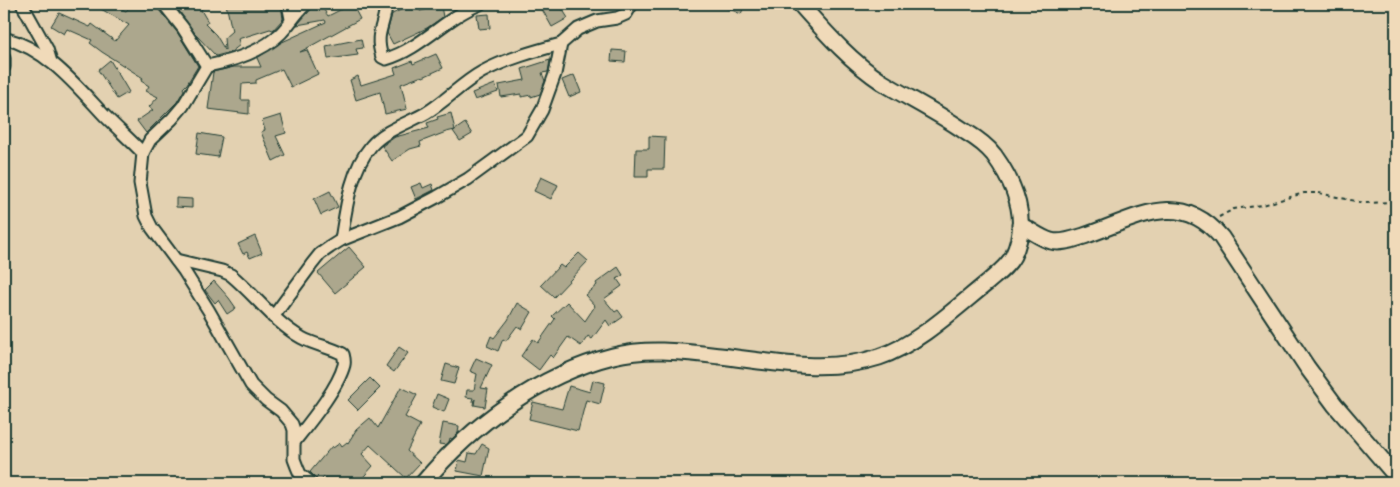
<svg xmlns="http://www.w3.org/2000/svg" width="1400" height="487" font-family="Sriracha,sans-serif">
	<rect width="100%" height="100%" fill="#e3d1b1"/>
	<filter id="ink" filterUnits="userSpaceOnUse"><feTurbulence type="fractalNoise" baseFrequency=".02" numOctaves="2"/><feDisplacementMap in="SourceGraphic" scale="10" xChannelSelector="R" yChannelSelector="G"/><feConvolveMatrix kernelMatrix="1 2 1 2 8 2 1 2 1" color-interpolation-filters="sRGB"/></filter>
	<g filter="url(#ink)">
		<!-- building -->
		<g fill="#aca78d" stroke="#1f3d34">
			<polygon points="105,4 112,4 126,11 133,4 157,4 158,9 177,32 198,66 187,84 183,88 184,90 177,102 146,133 137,121 153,110 149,107 158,97 146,91 149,86 141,81 143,78 102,52 90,43 92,40 67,29 64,34 51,26 59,13 90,27 92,24 115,41 129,25 101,9"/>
			<polygon points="182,4 208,4 201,10 208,22 205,24 216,35 225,50 224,38 232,31 226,4 262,4 263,8 281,4 283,19 273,30 270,29 238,39 240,45 231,52 216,56 197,36 177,8"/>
			<polygon points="316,4 320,4 328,16 352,4 360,19 300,52 307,50 318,74 291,87 282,69 256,80 256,83 242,84 241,100 249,100 249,114 208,109 213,72 234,67 261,67 257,58 280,43 326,22 325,20 297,25"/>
			<polygon points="414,4 420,11 441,6 443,17 427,28 393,44 387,33 392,14"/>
			<polygon points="539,4 559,4 568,18 552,27"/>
			<polygon points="718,4 745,4 741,14"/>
			<polygon points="489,14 490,28 479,29 477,15"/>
			<polygon points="361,39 363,48 356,49 358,55 328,59 326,46"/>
			<polygon points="612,50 626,51 625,62 611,61"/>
			<polygon points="436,54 443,68 423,77 422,76 401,84 407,109 385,114 380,92 356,100 350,80 358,76 361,85 396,74 394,68 412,61 413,64"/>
			<polygon points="110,60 129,92 117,99 98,70"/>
			<polygon points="550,60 548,72 542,73 545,81 540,94 531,97 531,95 521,97 521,94 501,97 499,85 525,80 522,69"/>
			<polygon points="574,75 581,92 569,97 562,80"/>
			<polygon points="495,84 498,92 475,100 472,93"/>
			<polygon points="451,113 455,130 465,123 472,134 460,141 453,131 455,130 446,132 420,142 421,146 410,149 392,161 382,146 395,137 429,128 427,123 438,119 437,117"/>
			<polygon points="281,115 286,133 276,136 285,155 273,161 261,132 265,130 262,121"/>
			<polygon points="199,133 222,137 218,157 196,154"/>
			<polygon points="649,136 665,137 664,169 648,169 648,177 635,177 636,149 649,149"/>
			<polygon points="541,177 558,185 551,199 534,191"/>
			<polygon points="421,183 423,188 432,184 434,190 416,199 411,187"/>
			<polygon points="330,191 338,207 321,215 314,199"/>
			<polygon points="176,198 192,199 192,208 176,207"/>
			<polygon points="255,236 262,253 250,258 247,252 243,254 238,244"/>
			<polygon points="349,247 366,267 335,293 318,273"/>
			<polygon points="579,253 588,261 554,297 541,285 560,265 564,268"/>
			<polygon points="618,267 623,275 617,279 622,286 604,299 615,312 618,310 623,317 610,326 606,320 592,339 588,336 581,346 568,337 553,358 550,355 539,370 521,356 533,339 538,343 555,319 552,316 567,302 585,321 595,306 585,295 597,285 596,283"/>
			<polygon points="214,281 229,298 236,308 227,314 218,300 215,303 205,290"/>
			<polygon points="517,303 532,312 522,329 517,326 506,341 503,339 498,351 487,346 491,336 494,338 508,320"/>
			<polygon points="399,347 408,353 394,372 386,366"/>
			<polygon points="476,358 492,365 481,388 488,389 485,407 474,405 475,399 474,401 472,401 473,398 466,397 467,390 474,390 477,374 470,371"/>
			<polygon points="446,364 459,368 454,384 441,381"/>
			<polygon points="370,378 380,388 358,410 348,400"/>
			<polygon points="593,380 605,383 600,404 586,400 578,431 529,419 533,402 562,409 569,386 590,392"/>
			<polygon points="401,387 417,395 405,417 420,425 407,451 420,463 406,478 370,445 362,454 373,466 358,483 349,483 343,479 341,483 335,483 324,477 318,483 316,478 310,472 332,446 333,448 340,443 342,446 347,442 348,443 356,430 370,418 378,428"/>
			<polygon points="437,394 449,399 444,412 432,407"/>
			<polygon points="443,423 459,426 458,433 452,439 450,438 449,442 446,445 439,444"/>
			<polygon points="482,444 489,448 483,476 457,471 459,460 467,462 469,453 476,454"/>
		</g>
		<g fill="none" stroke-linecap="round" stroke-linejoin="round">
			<defs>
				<g id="minor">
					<polyline points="22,4 47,49 51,62"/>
					<path d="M164,4L183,28L207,66C232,61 262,52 281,33C290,24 296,13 306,4"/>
					<polyline points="288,4 291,19"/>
					<path d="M386,4C385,26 374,32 382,57L386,59C421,49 446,17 480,4"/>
					<path d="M4,38C47,49 75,84 104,115C117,128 130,140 143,153"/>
					<polyline points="4,58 4,67"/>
					<polyline points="207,66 183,106 172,119 150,140 143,153 140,183 146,216 152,228 184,271 209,311 251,385 266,400 281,411 292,424 294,430 294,459 297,467 300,474 311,483"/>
					<path d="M341,240C346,209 350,171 371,146C385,130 408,123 426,113C446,101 462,83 482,72C506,59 535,51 561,44"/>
					<path d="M176,260L222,271L231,275C256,296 274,322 302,338C315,345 330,347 343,354C344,358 345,361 344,365C338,388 310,422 295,441"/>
					<polyline points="273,317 312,264 320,254 330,247 341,240 399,217 437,197 468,179 527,136 542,110 555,74 561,44 578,29 597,21 617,18 626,14 632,4"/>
				</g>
				<g id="tertiary">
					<path d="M1020,225C1029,229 1042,239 1051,241C1061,244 1074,239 1084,236C1133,220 1179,187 1221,237L1307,367L1335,405L1396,476"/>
					<path d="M423,483C472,425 538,375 613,356C648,347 684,352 720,356C772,362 827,374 879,357C917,345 957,307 988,282C997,274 1008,266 1013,256C1030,221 1015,184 994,155C987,146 976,138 966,132C939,113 910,99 882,82C850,61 825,32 800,4"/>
				</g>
			</defs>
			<!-- minor casing -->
			<use href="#minor" stroke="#1f3d34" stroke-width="15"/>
			<!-- tertiary casing -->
			<use href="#tertiary" stroke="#1f3d34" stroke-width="19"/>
			<!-- path -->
			<polyline stroke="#1f3d34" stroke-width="2" stroke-dasharray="4 4" stroke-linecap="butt" points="1219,217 1234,209 1263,205 1304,193 1319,193 1364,203 1396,202"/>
			<!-- minor -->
			<use href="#minor" stroke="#f0dab9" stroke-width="11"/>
			<!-- tertiary -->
			<use href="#tertiary" stroke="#f0dab9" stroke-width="15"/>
		</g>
	</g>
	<!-- margin -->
	<rect width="1400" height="487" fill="none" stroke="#f0dab9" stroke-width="20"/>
	<rect x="10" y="10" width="1380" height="467" fill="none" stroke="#1f3d34" stroke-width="2" filter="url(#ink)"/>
</svg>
